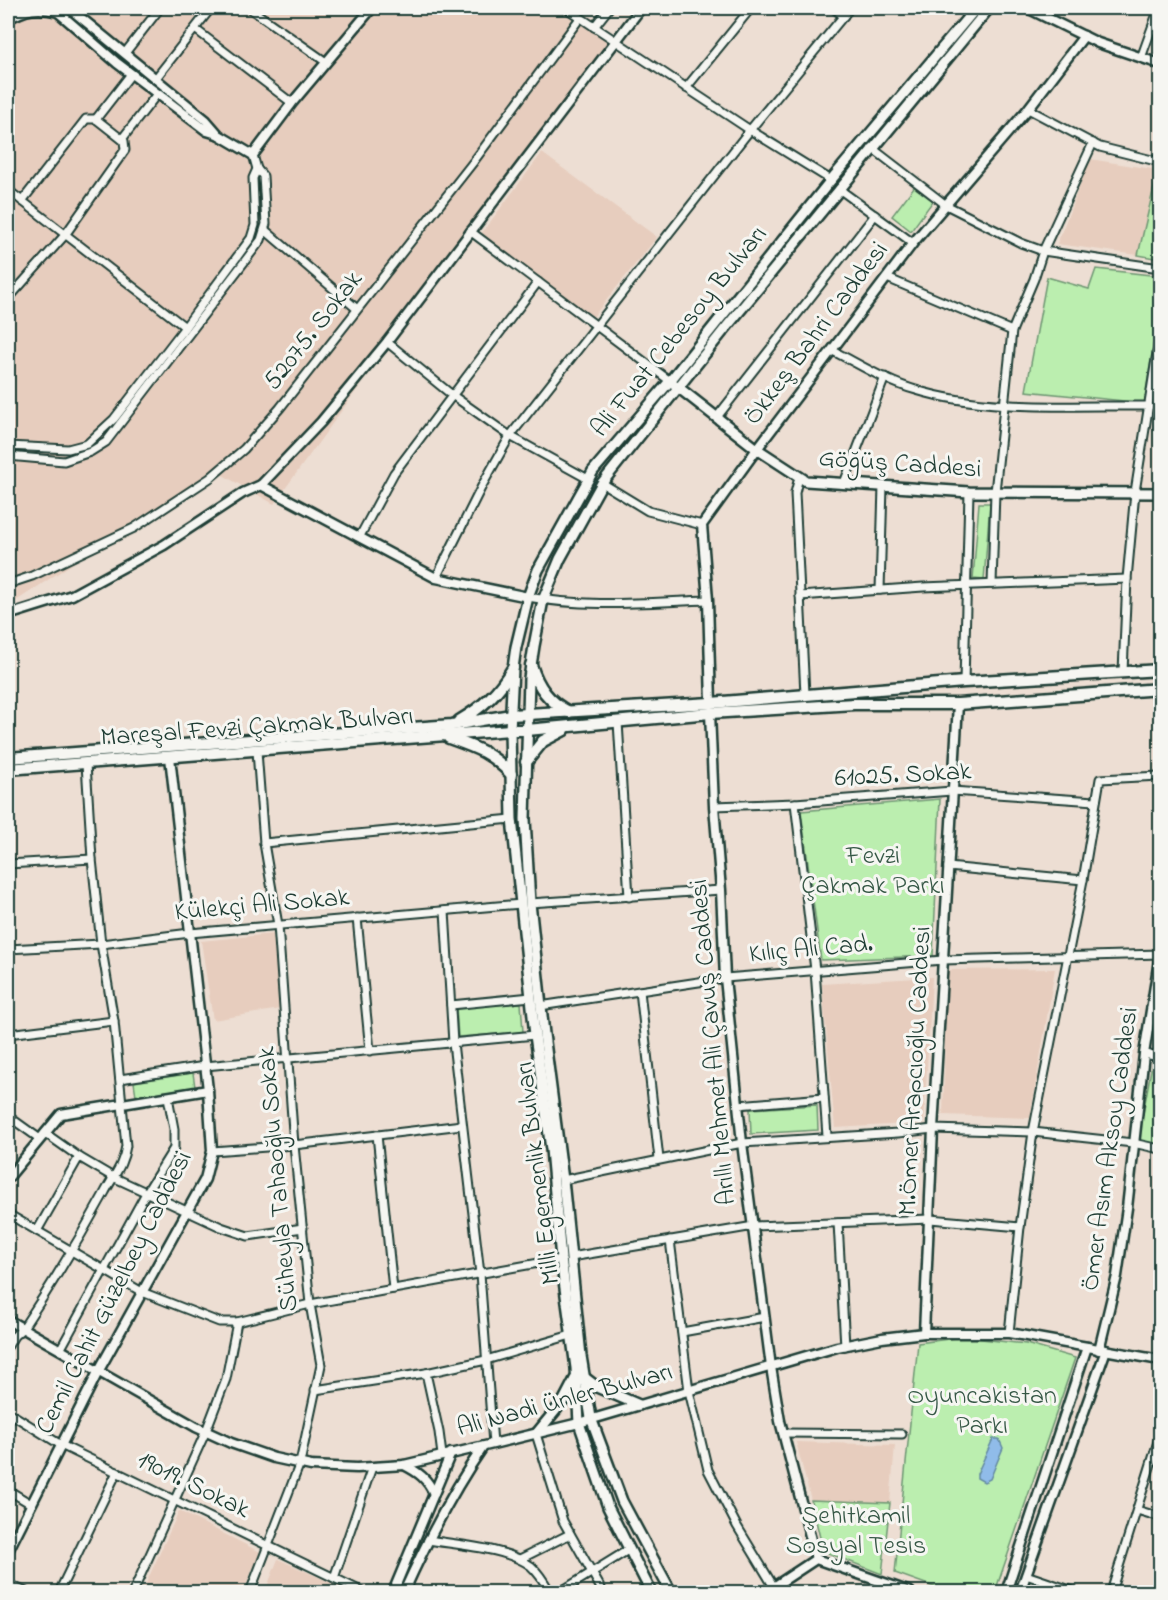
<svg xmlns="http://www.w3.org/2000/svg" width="1168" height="1600" font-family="'Indie Flower',sans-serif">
	<rect width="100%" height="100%" fill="#edded3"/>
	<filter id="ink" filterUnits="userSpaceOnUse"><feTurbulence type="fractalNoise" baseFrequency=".0167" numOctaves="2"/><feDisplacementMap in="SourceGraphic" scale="12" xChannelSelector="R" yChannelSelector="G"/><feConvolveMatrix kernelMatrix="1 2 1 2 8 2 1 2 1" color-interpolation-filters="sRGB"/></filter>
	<g filter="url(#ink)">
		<!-- built -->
		<g fill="#e7cdbe">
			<polygon points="8,8 579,8 614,35 274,504 214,470 13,603 8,604"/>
			<polygon points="542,153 657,237 593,317 481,234"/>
			<polygon points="1090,159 1158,170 1138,255 1057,244"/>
			<polygon points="273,934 280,1009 213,1020 201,941"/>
			<polygon points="1055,969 1030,1118 943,1115 947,970"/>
			<polygon points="932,977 924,1123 835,1128 822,984"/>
			<polygon points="796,1442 895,1445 890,1503 811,1500"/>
			<polygon points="179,1511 260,1552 243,1592 142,1592"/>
			<polygon points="278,1559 349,1591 349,1592 265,1592"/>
		</g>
		<!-- green -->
		<g fill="#bbeeaf" stroke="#6d9672" stroke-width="1.5">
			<polygon points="1158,170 1160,171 1160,259 1138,255"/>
			<polygon points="914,187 933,201 911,231 892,216"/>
			<polygon points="1096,269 1160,276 1160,303 1144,403 1026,391 1047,277 1089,289"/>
			<polygon points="979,503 990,503 984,580 973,579"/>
			<polygon points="940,799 933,956 821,960 801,811"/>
			<polygon points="521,1003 523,1032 458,1037 456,1008"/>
			<polygon points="1153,1059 1160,1061 1160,1145 1138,1141"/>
			<polygon points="193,1073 195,1087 136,1096 134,1082"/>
			<polygon points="817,1105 818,1130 751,1134 750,1109"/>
			<polygon points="964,1337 1026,1344 1075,1358 995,1592 948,1592 895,1573 918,1343"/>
			<polygon points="811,1500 890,1503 882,1574 825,1552 822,1546"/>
		</g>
		<!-- water -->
		<polygon fill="#90bce9" stroke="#6389a1" stroke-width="1.5" points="993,1439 999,1439 1003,1448 990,1479 984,1482 977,1478 977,1474"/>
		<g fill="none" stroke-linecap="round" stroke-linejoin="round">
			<defs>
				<g id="minor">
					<polyline points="249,8 326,62"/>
					<polyline points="566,8 750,130 831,180"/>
					<polyline points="833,8 844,16"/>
					<polyline points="594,27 609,8"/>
					<polyline points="195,29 292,103"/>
					<polyline points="125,53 160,8"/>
					<polyline points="1141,58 1159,8"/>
					<polyline points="156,78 211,8"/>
					<polyline points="686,88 751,8"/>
					<polyline points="1028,109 1100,147 1160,162"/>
					<polyline points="96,119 131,74"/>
					<polyline points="122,139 157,94"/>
					<polyline points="872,148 946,205 1021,243 1043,251 1160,268"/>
					<polyline points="839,189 913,243"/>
					<polyline points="8,190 185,327"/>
					<polyline points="265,230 357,309"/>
					<polyline points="470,231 670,381"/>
					<polyline points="887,278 1012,331"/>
					<polyline points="8,299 65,235 125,150 124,141 96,119 86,119 22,201"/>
					<polyline points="387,342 452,395 510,436 588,479"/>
					<path d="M833,351C859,364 887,382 916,390C987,412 1075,405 1149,406"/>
					<polyline points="717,417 875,215"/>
					<polyline points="8,446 68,449 87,444 114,419 185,327 251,238 255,225 253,178 257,169"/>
					<polyline points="8,456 64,461 90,452 106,442 261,240 266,224 263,176 257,169 253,155"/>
					<polyline points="799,477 795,493 805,694"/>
					<polyline points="602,483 648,511 702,525"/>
					<polyline points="844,483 885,377"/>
					<polyline points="360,536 394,473 538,282"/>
					<polyline points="436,578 483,484 510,436 750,130 850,8"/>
					<polyline points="8,584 32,576 134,528 210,478 244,449 280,408 474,161 580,18"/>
					<polyline points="992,584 995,492 1012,331 1034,279 1043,251 1093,143"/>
					<polyline points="880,590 883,486"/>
					<polyline points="800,596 923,587 1127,579"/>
					<path d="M528,597C586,608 648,602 708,600"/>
					<polyline points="1123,672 1127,579 1135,492 1160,334"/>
					<polyline points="964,682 969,492"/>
					<polyline points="618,722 629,897"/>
					<polyline points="795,803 815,970 827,1136"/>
					<polyline points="714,806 795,803 952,791 1095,801"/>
					<polyline points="264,843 512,819"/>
					<polyline points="8,864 92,859"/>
					<polyline points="948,867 1083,880"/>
					<polyline points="530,903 721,890"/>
					<polyline points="445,911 453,1043 480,1274 493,1444"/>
					<polyline points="357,918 370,1051"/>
					<polyline points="8,949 101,944 190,933 521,904"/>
					<polyline points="640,991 659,1159"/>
					<polyline points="451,1005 531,997"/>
					<polyline points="540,1006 725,978 943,960 1160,954"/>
					<polyline points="8,1034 114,1021"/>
					<polyline points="1144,1054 1160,1057"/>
					<polyline points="120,1079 205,1066 535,1035"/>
					<polyline points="738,1105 824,1098"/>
					<polyline points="8,1116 40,1139"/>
					<polyline points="45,1133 79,1157 113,1177 221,1227 248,1236 303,1228"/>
					<polyline points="377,1135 393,1289"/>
					<polyline points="212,1151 294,1145 462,1125"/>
					<polyline points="563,1180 742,1143 898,1133 933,1129 1033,1132 1133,1143 1160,1149"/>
					<polyline points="8,1214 142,1292 219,1322 237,1322 310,1304 561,1259"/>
					<polyline points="838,1223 845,1346"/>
					<polyline points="37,1231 79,1157"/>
					<polyline points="670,1240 689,1391 708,1470 737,1526 777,1592"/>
					<polyline points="571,1257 754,1226 930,1219 1020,1227"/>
					<polyline points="682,1332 765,1317"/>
					<polyline points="1009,1333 1020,1227 1033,1132 1083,880 1100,779 1160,776"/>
					<path d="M8,1346L14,1336L23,1328C53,1283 79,1240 105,1192C114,1175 123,1166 126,1146L114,1021L101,944L92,859L86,764"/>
					<polyline points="60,1350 146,1193 174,1148 174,1129 168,1097"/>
					<polyline points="426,1373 439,1432 442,1455"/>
					<polyline points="315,1390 426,1373 486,1360 571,1335"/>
					<polyline points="8,1412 61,1445 363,1592"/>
					<polyline points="783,1433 902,1434"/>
					<polyline points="536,1434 563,1521 603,1592"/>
					<polyline points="8,1490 31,1504"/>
					<polyline points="1137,1510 1160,1517"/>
					<path d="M428,1540C457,1545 508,1548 531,1566C539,1573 545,1583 550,1592"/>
					<polyline points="520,1559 570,1534"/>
					<polyline points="1026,1575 1076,1592"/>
					<polyline points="334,1578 372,1467"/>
					<polyline points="8,1584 26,1592"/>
					<polyline points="59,1592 117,1472"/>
					<polyline points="133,1592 206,1431 226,1379 237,1322"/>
					<polyline points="250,1592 300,1463 321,1365 310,1304 294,1145 278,925 264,843 257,751"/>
					<polyline points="560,1592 628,1550"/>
					<polyline points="1111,1592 1160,1435"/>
				</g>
				<g id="tertiary">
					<polyline points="69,8 206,120 219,135 253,155 292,103 372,8"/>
					<polyline points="1027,8 1098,43 1160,64"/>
					<path d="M8,19C25,9 38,6 58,12L117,63L207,131L217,134"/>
					<polyline points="261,485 436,578 528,597"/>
					<polyline points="8,615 72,595 164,545 243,493 261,485 321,422 387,342 641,8"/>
					<polyline points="711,703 708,600 702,525 757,449 913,243 1028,109 1084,36"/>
					<polyline points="710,713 714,806 721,890 725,978 742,1143 771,1367 780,1421 816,1559"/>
					<polyline points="8,1178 61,1114 208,1090"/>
					<polyline points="8,1320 196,1427 231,1443 274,1458 311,1466 357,1468 404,1465 493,1444 579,1423 837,1347 882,1338 924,1333 1009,1333 1160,1360"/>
					<polyline points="924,1333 933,1129 958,704"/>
					<polyline points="1099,1350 1117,1276 1127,1208 1144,1054 1160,954"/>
					<path d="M404,1465C418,1472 428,1479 434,1494"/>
					<polyline points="8,1551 98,1372 205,1179 212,1151 208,1090 170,757"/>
					<polyline points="393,1592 451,1453"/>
					<path d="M404,1592C427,1541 451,1493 483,1447"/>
					<polyline points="766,1592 816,1559 910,1592"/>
					<polyline points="1006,1592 1087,1347"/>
					<polyline points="1020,1592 1106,1350"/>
				</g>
				<g id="secondary">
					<polyline points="674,384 757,449 806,481 969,492 1160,493"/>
					<polyline points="584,1377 597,1387 639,1405"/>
					<polyline points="537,1433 564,1400 575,1379"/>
					<polyline points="651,1592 608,1507 579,1423 576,1368 561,1259 551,1149 535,1035 512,819 510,730 513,668 516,647 528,597 538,570 593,471 670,381 831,180 976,8"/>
					<polyline points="671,1592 622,1501 591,1418 581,1356 563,1180 544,1034 530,903 525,819 529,678 534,646 543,600 560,559 602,483 724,330 989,8"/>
				</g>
				<g id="primary">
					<path d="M531,665C538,687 549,702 569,712"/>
					<path d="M459,721C483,707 499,692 513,668"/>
					<path d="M449,738C477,748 490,752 511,774"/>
					<polyline points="8,758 452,725 511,715 711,703 964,682 1160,670"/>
					<polyline points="526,762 543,741 564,730"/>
					<polyline points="8,769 510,730 527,730 710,713 854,704 958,704 1160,689"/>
				</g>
			</defs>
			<!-- minor casing -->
			<use href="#minor" stroke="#1f3d34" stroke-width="11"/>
			<!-- tertiary casing -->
			<use href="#tertiary" stroke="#1f3d34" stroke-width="13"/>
			<!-- secondary casing -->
			<use href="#secondary" stroke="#1f3d34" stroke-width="14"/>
			<!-- primary casing -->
			<use href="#primary" stroke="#1f3d34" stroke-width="15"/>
			<!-- minor -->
			<use href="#minor" stroke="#f6f6f2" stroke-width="7"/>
			<!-- tertiary -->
			<use href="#tertiary" stroke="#f6f6f2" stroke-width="8"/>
			<!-- secondary -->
			<use href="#secondary" stroke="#f6f6f2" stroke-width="9"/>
			<!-- primary -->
			<use href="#primary" stroke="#f6f6f2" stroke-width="10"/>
		</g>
	</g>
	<g text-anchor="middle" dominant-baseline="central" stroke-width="6" stroke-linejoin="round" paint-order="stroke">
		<!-- street labels -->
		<g font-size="26" fill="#1f3d34" stroke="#f6f6f2">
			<text transform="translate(314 331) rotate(-52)">52075. Sokak</text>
			<text transform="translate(680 332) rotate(-51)">Ali Fuat Cebesoy Bulvarı</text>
			<text transform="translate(817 334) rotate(-53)">Ökkeş Bahri Caddesi</text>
			<text transform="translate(900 465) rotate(4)">Göğüş Caddesi</text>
			<text transform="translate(257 728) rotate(-4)">Mareşal Fevzi Çakmak Bulvarı</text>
			<text transform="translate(903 776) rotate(-3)">61025. Sokak</text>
			<text transform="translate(262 906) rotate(-5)">Külekçi Ali Sokak</text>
			<text transform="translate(811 950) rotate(-5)">Kılıç Ali Cad.</text>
			<text transform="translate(714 1042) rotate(-95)">Arıllı Mehmet Ali Çavuş Caddesi</text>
			<text transform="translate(916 1071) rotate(-87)">M.Ömer Arapcıoğlu Caddesi</text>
			<text transform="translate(1111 1149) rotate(-82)">Ömer Asım Aksoy Caddesi</text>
			<text transform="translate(539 1173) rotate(-97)">Milli Egemenlik Bulvarı</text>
			<text transform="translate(279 1179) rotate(-95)">Süheyla Tahaoğlu Sokak</text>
			<text transform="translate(115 1293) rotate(-63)">Cemil Cahit Güzelbey Caddesi</text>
			<text transform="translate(565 1401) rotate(-15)">Ali Nadi Ünler Bulvarı</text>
			<text transform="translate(193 1486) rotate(26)">19019. Sokak</text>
		</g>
		<!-- park labels -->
		<g font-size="26" fill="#365846" stroke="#f6f6f2">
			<text x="873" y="857">Fevzi<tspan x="873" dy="30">Çakmak Parkı</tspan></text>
			<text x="982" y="1397">Oyuncakistan<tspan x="982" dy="30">Parkı</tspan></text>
			<text x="856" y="1517">Şehitkamil<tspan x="856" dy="30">Sosyal Tesis</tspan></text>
		</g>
	</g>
	<!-- margin -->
	<rect width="1168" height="1600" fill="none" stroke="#f6f6f2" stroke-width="30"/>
	<rect x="15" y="15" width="1138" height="1570" fill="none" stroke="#1f3d34" stroke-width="2" filter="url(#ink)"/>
</svg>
